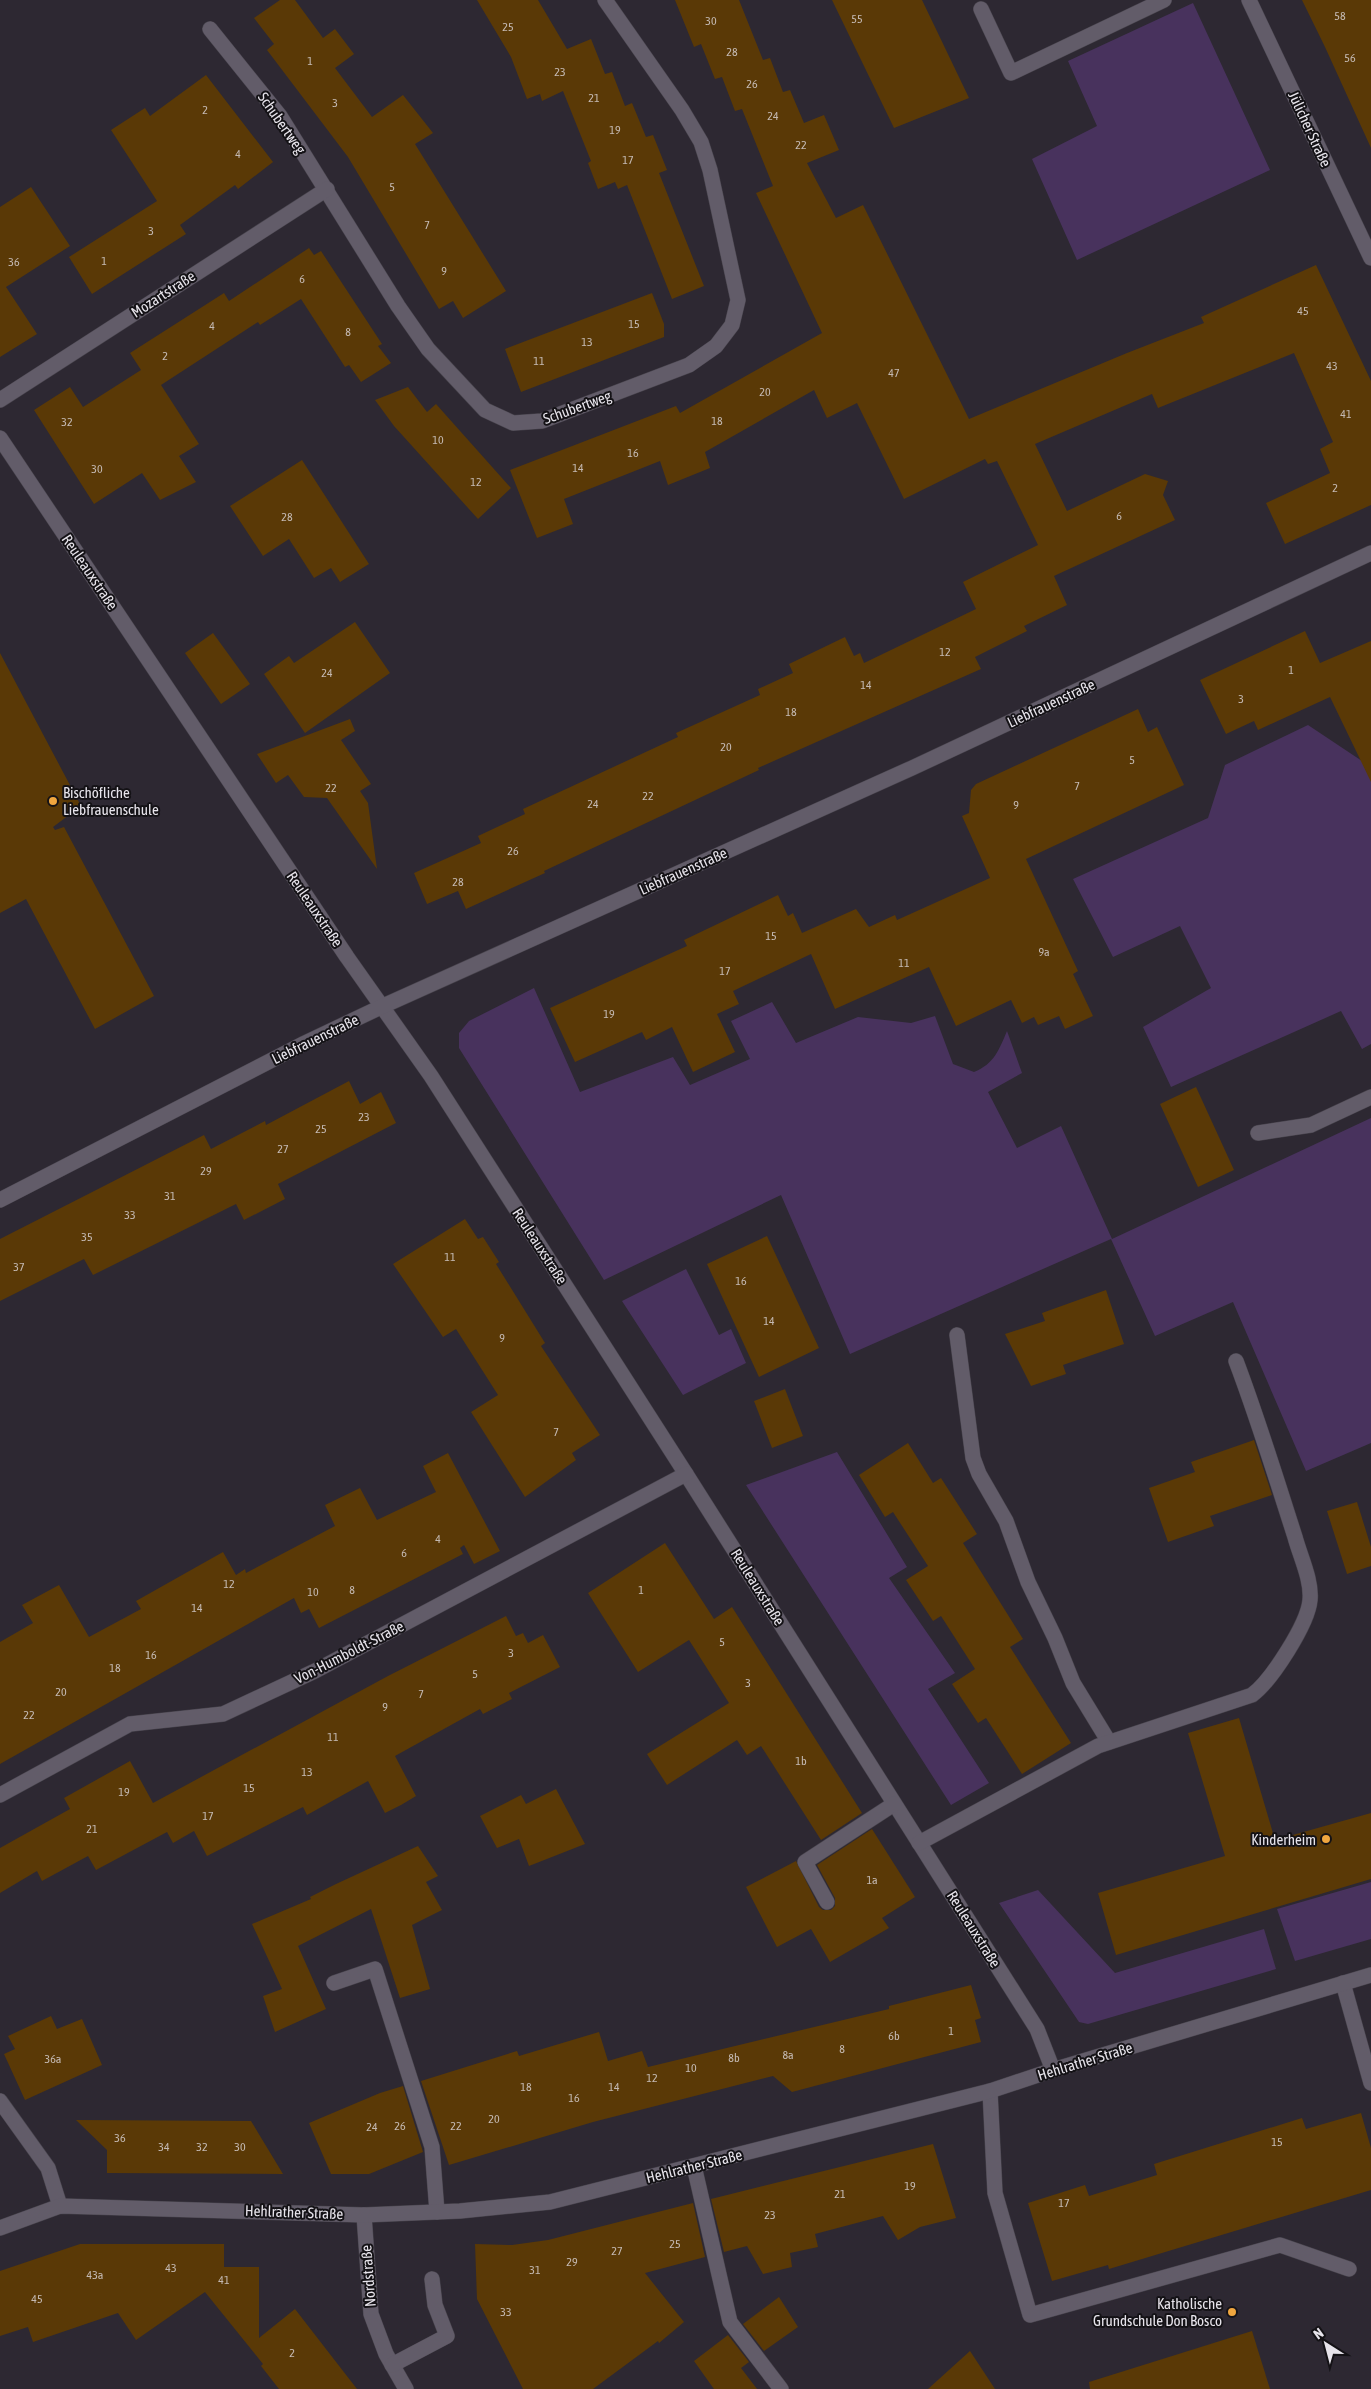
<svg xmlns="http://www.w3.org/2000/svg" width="1371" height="2389" font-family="'Asap Condensed',sans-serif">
	<rect width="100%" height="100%" fill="#2d2832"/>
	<!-- green -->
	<g fill="#48325d">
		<polygon points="1193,3 1270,170 1077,260 1032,159 1097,126 1068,61"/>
		<polygon points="1308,725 1371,767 1371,1044 1362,1049 1341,1011 1171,1087 1143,1027 1211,988 1180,926 1113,957 1073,879 1208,818 1225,765"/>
		<path d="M534,988L580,1092L673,1057L690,1085L750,1059L731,1021L772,1002L796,1043L858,1017L911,1023L935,1016L953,1064L974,1072C994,1064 999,1050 1007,1031L1022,1073L988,1092L1017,1148L1061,1126L1112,1239L1371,1118V1443L1306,1471L1233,1302L1155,1336L1111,1239L850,1354L781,1195L604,1280L459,1048V1033L469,1021Z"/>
		<polygon points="686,1269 719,1335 731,1329 746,1363 683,1395 622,1301"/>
		<polygon points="837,1452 907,1567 889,1578 955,1673 928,1689 989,1783 951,1805 746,1485"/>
		<polygon points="1371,1882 1371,1939 1295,1961 1277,1909"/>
		<polygon points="1038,1890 1115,1973 1264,1929 1276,1969 1088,2024 1079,2022 999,1903"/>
	</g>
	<!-- building -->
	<g fill="#5a3906">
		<polygon points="280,0 295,0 323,38 335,29 354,54 335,68 372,117 403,95 433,133 415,144 506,291 463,318 453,301 439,309 348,157 267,50 274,44 254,18"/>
		<polygon points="477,0 538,0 567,49 591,39 605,74 612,72 625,106 632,103 646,137 653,135 667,170 659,173 704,286 672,299 627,185 618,189 615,182 598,189 588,163 591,161 563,91 542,101 540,94 527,99 511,57"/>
		<polygon points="675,0 739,0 763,60 770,58 783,92 790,90 804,123 824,115 839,150 807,163 836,218 863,205 969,419 1127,353 1204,323 1201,317 1316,265 1371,381 1371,505 1285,544 1266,503 1330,473 1320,449 1333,442 1294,353 1158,408 1152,394 1035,444 1067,511 1145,474 1168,481 1163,495 1175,520 1054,576 1067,605 1024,626 1027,631 975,657 981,669 758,768 759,770 544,871 545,873 466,909 458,891 427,904 414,873 481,843 478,836 525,814 523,809 678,737 676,733 760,695 758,689 793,673 789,664 845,637 854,656 860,653 864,663 976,609 963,582 1038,545 997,461 988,464 985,459 904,499 857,403 827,418 814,390 705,452 710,468 668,485 660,461 564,499 573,524 537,538 510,470 676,406 680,413 822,333 756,193 773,186 742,109 735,111 722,77 715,79 701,44 694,47"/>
		<polygon points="832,0 922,0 969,98 894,128"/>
		<polygon points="1302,0 1371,0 1371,148 1325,47"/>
		<polygon points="206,75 273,162 238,189 235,185 180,225 186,234 92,294 69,257 157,201 111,130 145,108 150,116"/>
		<polygon points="31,187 70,246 6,287 37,334 0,357 0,207"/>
		<polygon points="309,248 314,255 321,251 382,344 378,346 391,363 361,382 349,365 345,367 301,299 260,325 258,322 161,385 199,444 179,456 196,482 160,500 142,473 94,504 34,410 70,387 83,407 141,370 130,353 224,293 229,301"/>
		<polygon points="652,293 664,324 664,337 521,392 505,349"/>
		<polygon points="408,387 427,412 436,404 511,488 478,519 394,426 375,400"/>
		<polygon points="302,460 369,564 340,582 331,568 314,578 289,539 263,556 230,506"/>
		<polygon points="355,622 390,673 305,733 264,674 289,656 294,663"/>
		<polygon points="1305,631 1320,663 1371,641 1371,782 1330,697 1258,730 1254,721 1226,734 1200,680"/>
		<polygon points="213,633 250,684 221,704 185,653"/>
		<polygon points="0,653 81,806 53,827 55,830 64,827 154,996 95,1029 26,899 0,913"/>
		<polygon points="1138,709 1148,732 1157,727 1184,785 1026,859 1078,971 1073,974 1093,1016 1065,1029 1059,1016 1038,1025 1034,1017 1022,1023 1011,1000 956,1026 929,967 835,1009 811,954 733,991 739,1004 717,1014 735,1052 693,1072 672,1027 646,1040 642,1032 575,1062 550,1008 687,946 684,940 778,895 788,916 793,913 802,933 856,909 869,927 895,915 897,920 990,878 962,816 969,813 971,790 976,784"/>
		<polygon points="350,719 355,731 341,740 371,784 360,791 368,803 377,869 327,798 304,797 288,775 276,783 257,754"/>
		<polygon points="349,1081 360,1104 381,1092 396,1123 278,1184 285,1199 244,1220 236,1204 93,1275 84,1259 0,1301 0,1239 204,1135 211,1149 265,1121 266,1125"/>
		<polygon points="1196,1087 1234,1170 1198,1187 1160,1104"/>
		<polygon points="465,1219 478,1239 483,1237 499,1262 496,1264 545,1343 541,1346 600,1435 572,1453 576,1460 525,1497 471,1412 498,1395 456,1329 443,1337 393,1264"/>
		<polygon points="767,1236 819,1348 759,1377 707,1264"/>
		<polygon points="1106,1290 1124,1344 1063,1365 1066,1374 1031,1386 1005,1334 1045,1321 1042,1313"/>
		<polygon points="785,1389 803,1436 772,1448 754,1401"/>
		<polygon points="1254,1440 1272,1495 1210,1516 1214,1526 1168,1542 1149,1488 1195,1472 1191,1462"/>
		<polygon points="908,1443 933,1483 941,1478 977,1534 963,1543 1023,1639 1010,1647 1071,1743 1022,1774 986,1718 978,1723 952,1684 975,1669 941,1616 933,1621 906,1580 928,1566 893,1512 885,1517 859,1475"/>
		<polygon points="448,1453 500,1551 474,1564 464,1545 460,1548 463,1554 319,1628 309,1609 301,1613 294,1598 0,1764 0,1642 33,1623 22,1605 59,1585 89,1637 141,1609 136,1601 223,1552 236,1575 245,1569 246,1573 335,1526 325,1505 360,1488 377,1520 436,1492 423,1466"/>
		<polygon points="1357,1502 1371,1547 1371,1566 1347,1574 1327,1511"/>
		<polygon points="665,1543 714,1619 732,1607 862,1813 821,1840 761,1746 747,1755 737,1740 667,1785 647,1754 729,1703 689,1640 638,1672 588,1593"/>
		<polygon points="506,1616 516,1636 523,1633 528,1643 543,1635 560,1667 509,1693 512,1699 483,1714 480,1709 395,1756 416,1796 401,1805 385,1813 368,1781 307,1815 303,1807 207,1856 194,1831 173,1843 167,1832 96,1870 88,1856 42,1881 37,1871 0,1893 0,1848 70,1809 64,1798 130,1761 153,1803 388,1676"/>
		<polygon points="1239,1718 1275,1840 1371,1813 1371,1879 1116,1955 1098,1893 1225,1856 1188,1733"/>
		<polygon points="556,1789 585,1844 529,1866 519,1839 497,1848 480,1816 521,1795 526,1804"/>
		<polygon points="872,1829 915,1897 882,1918 889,1928 830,1962 811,1929 777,1947 746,1887 796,1861 819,1907 823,1910 831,1910 835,1906 835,1898 817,1865"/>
		<polygon points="418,1846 438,1876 426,1882 442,1910 412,1925 430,1989 400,1998 371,1909 298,1946 326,2009 275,2032 263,1996 282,1989 252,1924 311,1899 310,1897 336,1884"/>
		<polygon points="971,1985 981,2018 975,2020 981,2042 792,2092 773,2076 593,2122 449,2165 421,2081 517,2051 519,2056 599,2032 608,2061 642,2051 648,2067 889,2009 889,2006"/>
		<polygon points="51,2016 57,2029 82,2019 102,2065 25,2100 4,2054 15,2049 8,2036"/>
		<polygon points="403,2086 423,2152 369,2174 331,2174 309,2123 380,2093"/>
		<polygon points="1361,2113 1371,2148 1371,2190 1109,2269 1108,2265 1052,2281 1028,2203 1085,2185 1089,2196 1157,2175 1154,2164 1302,2118 1306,2129"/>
		<polygon points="76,2120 251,2121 283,2174 107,2173 107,2150"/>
		<polygon points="933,2144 956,2218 920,2227 898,2240 883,2216 815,2234 818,2247 790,2253 792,2267 763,2274 747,2246 724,2252 711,2199"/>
		<polygon points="693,2203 705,2257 645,2273 684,2322 659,2343 658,2341 593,2389 523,2389 477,2299 475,2244 512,2245 548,2240"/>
		<polygon points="80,2244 224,2244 224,2267 259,2267 259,2338 295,2309 357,2389 279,2389 261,2366 263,2364 205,2292 136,2340 118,2313 33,2342 28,2327 0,2336 0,2271"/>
		<polygon points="779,2297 798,2327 764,2351 743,2324"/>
		<polygon points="1252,2331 1270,2389 1090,2389 1089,2382"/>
		<polygon points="728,2335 749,2362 741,2368 757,2389 714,2389 694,2361"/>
		<polygon points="970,2351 995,2389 928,2389"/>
	</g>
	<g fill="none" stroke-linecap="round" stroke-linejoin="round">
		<defs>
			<g id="minor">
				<polyline points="1249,0 1371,258"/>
				<polyline points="981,9 1011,73 1164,0"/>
				<polyline points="210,29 280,116 398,306 428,349 485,410 513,423 542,421 689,365 716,346 732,325 738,300 710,170 701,142 682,110 605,0"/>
				<polyline points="0,400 327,189"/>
				<polyline points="0,438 347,957 431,1076 686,1474 1037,2029 1053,2070"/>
				<polyline points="1258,1133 1311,1125 1371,1097"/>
				<polyline points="0,1200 303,1044 383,1006 912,768 1371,553"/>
				<polyline points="957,1335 973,1458 979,1474 1006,1521 1028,1582 1055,1638 1073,1683 1109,1742"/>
				<polyline points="0,1795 130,1724 223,1714 315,1671 686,1474"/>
				<path d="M919,1843L1098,1746L1252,1695C1271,1681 1308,1624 1310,1600C1312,1580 1300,1556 1295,1537C1276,1478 1258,1419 1236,1361"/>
				<polyline points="827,1902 805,1862 894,1804"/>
				<polyline points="334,1983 375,1969 432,2147 437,2212"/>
				<polyline points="1343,1983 1371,2083"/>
				<polyline points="990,2091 995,2193 1030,2315 1280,2245 1349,2269"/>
				<polyline points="0,2101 48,2168 60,2206"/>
				<polyline points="694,2166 730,2322 781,2389"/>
				<polyline points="364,2215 371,2314 386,2354 406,2389"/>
				<polyline points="0,2228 60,2206 364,2215 460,2211 550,2202 990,2091 1053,2070 1371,1975"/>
				<polyline points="392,2365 447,2336 435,2305 432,2279"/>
			</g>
		</defs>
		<!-- minor casing -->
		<use href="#minor" stroke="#47434c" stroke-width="16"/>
		<!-- minor -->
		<use href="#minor" stroke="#625c69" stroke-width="15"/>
	</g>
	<!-- markers -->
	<g fill="#f0a63f" stroke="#141216" stroke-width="2">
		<circle cx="53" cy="801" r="5"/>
		<circle cx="1326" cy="1839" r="5"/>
		<circle cx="1232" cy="2312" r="5"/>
	</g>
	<g text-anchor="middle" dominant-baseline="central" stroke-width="4" stroke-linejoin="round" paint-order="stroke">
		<!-- number labels -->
		<g font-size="12" fill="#c4b9b2">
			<text x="1340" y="16">58</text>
			<text x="857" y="19">55</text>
			<text x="711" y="21">30</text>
			<text x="508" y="27">25</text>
			<text x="732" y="52">28</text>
			<text x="1350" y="58">56</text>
			<text x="310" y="61">1</text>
			<text x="560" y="72">23</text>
			<text x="752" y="84">26</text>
			<text x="594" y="98">21</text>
			<text x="335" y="103">3</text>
			<text x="205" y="110">2</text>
			<text x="773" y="116">24</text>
			<text x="615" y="130">19</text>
			<text x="801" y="145">22</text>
			<text x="238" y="154">4</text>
			<text x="628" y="160">17</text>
			<text x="392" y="187">5</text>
			<text x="427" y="225">7</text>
			<text x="151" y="231">3</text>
			<text x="104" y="261">1</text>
			<text x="14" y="262">36</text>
			<text x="444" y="271">9</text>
			<text x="302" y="279">6</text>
			<text x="1303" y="311">45</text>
			<text x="634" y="324">15</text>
			<text x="212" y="326">4</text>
			<text x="348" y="332">8</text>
			<text x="587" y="342">13</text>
			<text x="165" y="356">2</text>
			<text x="539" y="361">11</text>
			<text x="1332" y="366">43</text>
			<text x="894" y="373">47</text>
			<text x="765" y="392">20</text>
			<text x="1346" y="414">41</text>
			<text x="717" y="421">18</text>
			<text x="67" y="422">32</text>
			<text x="438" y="440">10</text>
			<text x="633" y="453">16</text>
			<text x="578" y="468">14</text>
			<text x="97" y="469">30</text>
			<text x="476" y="482">12</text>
			<text x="1335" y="488">2</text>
			<text x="1119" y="516">6</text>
			<text x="287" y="517">28</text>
			<text x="945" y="652">12</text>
			<text x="1291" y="670">1</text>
			<text x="327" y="673">24</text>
			<text x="866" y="685">14</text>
			<text x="1241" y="699">3</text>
			<text x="791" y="712">18</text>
			<text x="726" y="747">20</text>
			<text x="1132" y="760">5</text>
			<text x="1077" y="786">7</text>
			<text x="331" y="788">22</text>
			<text x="648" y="796">22</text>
			<text x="593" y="804">24</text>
			<text x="1016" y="805">9</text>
			<text x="513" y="851">26</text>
			<text x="458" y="882">28</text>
			<text x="771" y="936">15</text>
			<text x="1044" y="952">9a</text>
			<text x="904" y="963">11</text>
			<text x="725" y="971">17</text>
			<text x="609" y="1014">19</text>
			<text x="364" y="1117">23</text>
			<text x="321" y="1129">25</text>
			<text x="283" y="1149">27</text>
			<text x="206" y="1171">29</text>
			<text x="170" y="1196">31</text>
			<text x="130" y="1215">33</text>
			<text x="87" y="1237">35</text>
			<text x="450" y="1257">11</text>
			<text x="19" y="1267">37</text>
			<text x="741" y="1281">16</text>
			<text x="769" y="1321">14</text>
			<text x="502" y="1338">9</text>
			<text x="556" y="1432">7</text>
			<text x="438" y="1539">4</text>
			<text x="404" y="1553">6</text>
			<text x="229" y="1584">12</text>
			<text x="352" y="1590">8</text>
			<text x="641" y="1590">1</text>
			<text x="313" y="1592">10</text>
			<text x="197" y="1608">14</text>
			<text x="722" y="1642">5</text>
			<text x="511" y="1653">3</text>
			<text x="151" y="1655">16</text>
			<text x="115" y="1668">18</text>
			<text x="475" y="1674">5</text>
			<text x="748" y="1683">3</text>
			<text x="61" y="1692">20</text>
			<text x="421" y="1694">7</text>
			<text x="385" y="1707">9</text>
			<text x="29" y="1715">22</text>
			<text x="333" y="1737">11</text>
			<text x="801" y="1761">1b</text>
			<text x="307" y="1772">13</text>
			<text x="249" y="1788">15</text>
			<text x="124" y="1792">19</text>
			<text x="208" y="1816">17</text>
			<text x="92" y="1829">21</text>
			<text x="872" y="1880">1a</text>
			<text x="951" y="2031">1</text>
			<text x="894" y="2036">6b</text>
			<text x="842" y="2049">8</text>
			<text x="788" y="2055">8a</text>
			<text x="734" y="2058">8b</text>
			<text x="53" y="2059">36a</text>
			<text x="691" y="2068">10</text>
			<text x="652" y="2078">12</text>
			<text x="526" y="2087">18</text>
			<text x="614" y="2087">14</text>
			<text x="574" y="2098">16</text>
			<text x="494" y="2119">20</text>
			<text x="400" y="2126">26</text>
			<text x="456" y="2126">22</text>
			<text x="372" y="2127">24</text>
			<text x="120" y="2138">36</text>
			<text x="1277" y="2142">15</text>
			<text x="164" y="2147">34</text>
			<text x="202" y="2147">32</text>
			<text x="240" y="2147">30</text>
			<text x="910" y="2186">19</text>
			<text x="840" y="2194">21</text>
			<text x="1064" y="2203">17</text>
			<text x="770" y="2215">23</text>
			<text x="675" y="2244">25</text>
			<text x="617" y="2251">27</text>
			<text x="572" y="2262">29</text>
			<text x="171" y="2268">43</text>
			<text x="535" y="2270">31</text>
			<text x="95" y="2275">43a</text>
			<text x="224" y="2280">41</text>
			<text x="37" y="2299">45</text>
			<text x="506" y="2312">33</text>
			<text x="292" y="2353">2</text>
		</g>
		<!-- street labels -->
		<g font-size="15" fill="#e7e4eb" stroke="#141216">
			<text transform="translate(282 123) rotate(55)">Schubertweg</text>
			<text transform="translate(1310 129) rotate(65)">Jülicher Straße</text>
			<text transform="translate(163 294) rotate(-33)">Mozartstraße</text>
			<text transform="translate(577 407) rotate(-20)">Schubertweg</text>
			<text transform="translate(90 572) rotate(56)">Reuleauxstraße</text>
			<text transform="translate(1051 703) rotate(-25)">Liebfrauenstraße</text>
			<text transform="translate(683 871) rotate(-24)">Liebfrauenstraße</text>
			<text transform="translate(315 909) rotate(56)">Reuleauxstraße</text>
			<text transform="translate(315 1039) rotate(-26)">Liebfrauenstraße</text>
			<text transform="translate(540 1246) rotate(57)">Reuleauxstraße</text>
			<text transform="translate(758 1587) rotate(58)">Reuleauxstraße</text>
			<text transform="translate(349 1652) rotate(-27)">Von-Humboldt-Straße</text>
			<text transform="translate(974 1929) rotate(58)">Reuleauxstraße</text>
			<text transform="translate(1085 2061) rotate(-17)">Hehlrather Straße</text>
			<text transform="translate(694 2166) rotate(-14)">Hehlrather Straße</text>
			<text transform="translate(294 2212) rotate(2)">Hehlrather Straße</text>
			<text transform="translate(368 2276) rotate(-94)">Nordstraße</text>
		</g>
		<!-- poi labels -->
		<g font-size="15" fill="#e7e4eb" stroke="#141216" text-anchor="end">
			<text x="63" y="792" text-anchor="start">Bischöfliche<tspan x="63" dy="17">Liebfrauenschule</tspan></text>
			<text x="1316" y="1839">Kinderheim</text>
			<text x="1222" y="2303">Katholische<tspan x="1222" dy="17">Grundschule Don Bosco</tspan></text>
		</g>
	</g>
	<!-- north arrow -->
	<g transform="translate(1326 2344) rotate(324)" stroke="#141216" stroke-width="4" paint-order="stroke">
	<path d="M0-4L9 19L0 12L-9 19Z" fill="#e7e4eb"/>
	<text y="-8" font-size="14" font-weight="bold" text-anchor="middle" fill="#e7e4eb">N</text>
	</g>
</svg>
